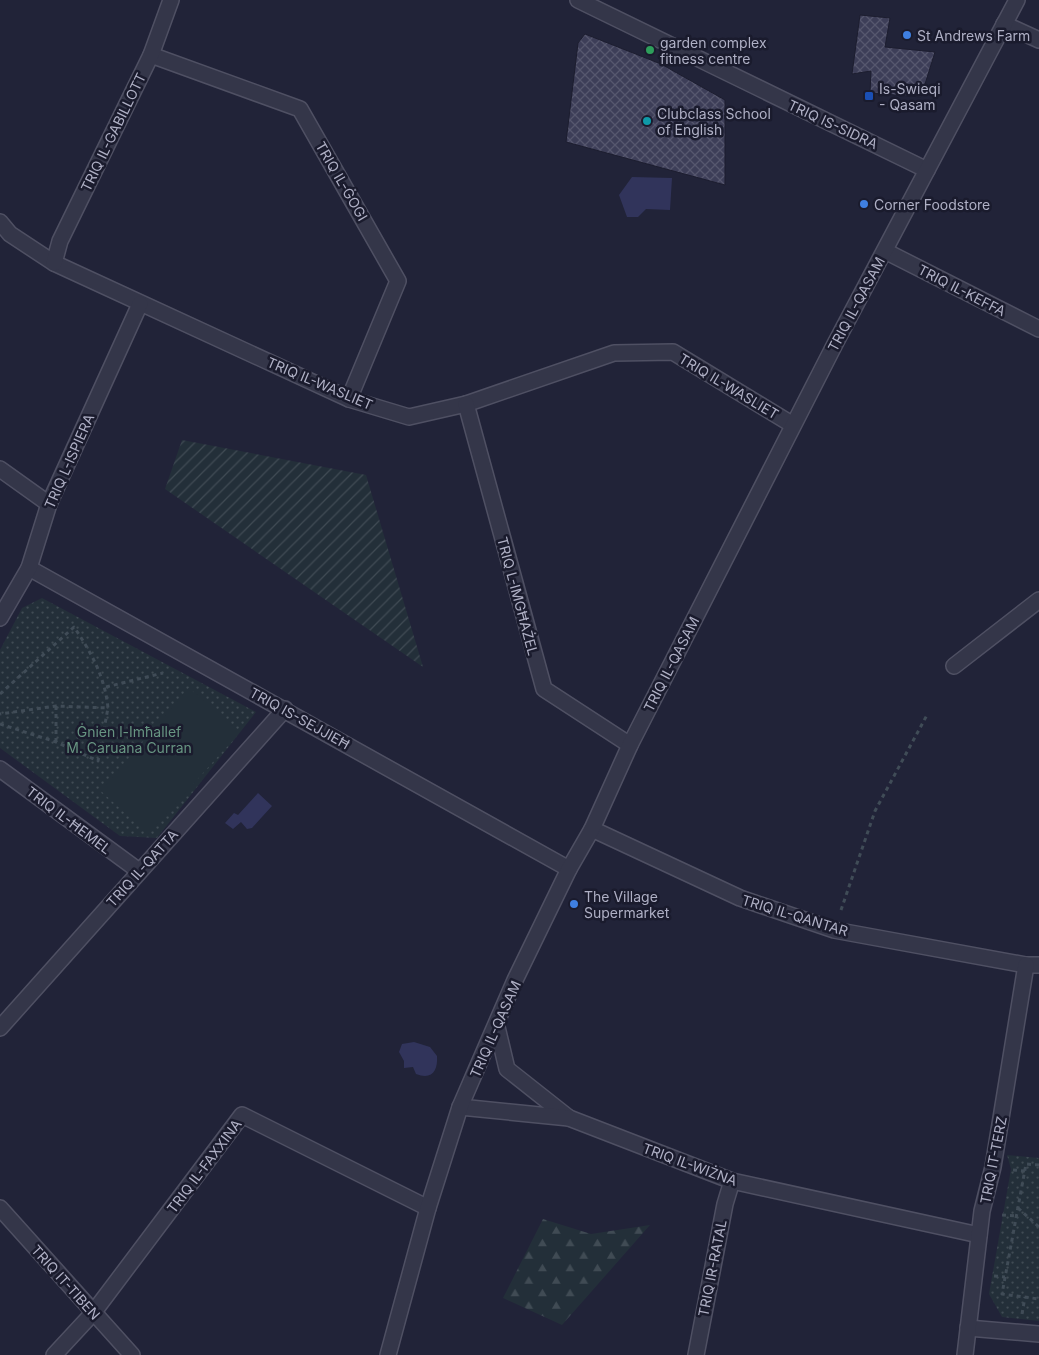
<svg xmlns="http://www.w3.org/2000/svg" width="1039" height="1355" font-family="Inter,sans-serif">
	<defs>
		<pattern id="forest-firs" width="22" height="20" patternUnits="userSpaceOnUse" patternTransform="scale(1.25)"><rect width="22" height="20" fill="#232f39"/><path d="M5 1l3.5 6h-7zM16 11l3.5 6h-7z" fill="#404b54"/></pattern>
		<pattern id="park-dots" width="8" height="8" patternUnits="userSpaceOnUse" patternTransform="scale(1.25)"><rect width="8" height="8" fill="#232f39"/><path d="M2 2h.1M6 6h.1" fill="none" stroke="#404b54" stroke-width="1.8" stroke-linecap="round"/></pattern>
		<pattern id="garden-furrows" width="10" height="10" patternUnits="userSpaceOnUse" patternTransform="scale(1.25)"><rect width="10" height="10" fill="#232f39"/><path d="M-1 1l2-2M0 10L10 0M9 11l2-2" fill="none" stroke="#404b54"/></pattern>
		<pattern id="building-cross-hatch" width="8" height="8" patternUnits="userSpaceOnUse" patternTransform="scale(1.25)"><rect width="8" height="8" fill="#3d3e58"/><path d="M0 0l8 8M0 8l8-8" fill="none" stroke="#56576e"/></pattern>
	</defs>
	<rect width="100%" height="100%" fill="#212338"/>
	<!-- forest -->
	<polygon fill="url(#forest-firs)" points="543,1219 591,1234 650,1225 562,1325 503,1298"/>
	<!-- park -->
	<g fill="url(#park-dots)">
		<polygon points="42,598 256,712 157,838 120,836 0,748 0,650 22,608"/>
		<polygon points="1007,1155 1039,1158 1039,1321 1002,1317 989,1294 1011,1169"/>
	</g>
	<!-- garden -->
	<polygon fill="url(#garden-furrows)" points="182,440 366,475 423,667 165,489"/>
	<!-- pitch -->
	<polygon fill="#232f39" points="189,688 240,732 148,834 101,791"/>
	<!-- water -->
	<g fill="#31345b">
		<polygon points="632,177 672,178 670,210 646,209 638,217 627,217 619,195"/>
		<polygon points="258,793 272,806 252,828 247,829 241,822 233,829 225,823 234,813 238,815"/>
		<path d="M414,1042L430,1047L437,1056C438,1071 432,1080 416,1074L413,1067L404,1068V1061L399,1052L402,1044Z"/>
	</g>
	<!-- building -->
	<g fill="url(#building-cross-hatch)" stroke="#1c1d2f">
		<polygon points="860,15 890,18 885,47 935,52 921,97 870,93 871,71 852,74"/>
		<polygon points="585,34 661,64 725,100 725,185 566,142 578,43"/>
	</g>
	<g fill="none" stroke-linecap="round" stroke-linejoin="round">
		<defs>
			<g id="minor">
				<polyline points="578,0 927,170"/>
				<polyline points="1004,24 1039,40"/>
				<polyline points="151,55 300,109 398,281 349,399"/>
				<polyline points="0,222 10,234 54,263 349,399 409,417 466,404 614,353 673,352 793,425"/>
				<polyline points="885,251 1039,329"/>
				<polyline points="54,263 60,241 151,55 171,0"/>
				<polyline points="466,404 544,689 630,745"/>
				<polyline points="0,469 49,504"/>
				<polyline points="29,568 569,869"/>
				<polyline points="0,618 29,568 49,504 140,304"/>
				<polyline points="954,666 1039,600"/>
				<polyline points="0,769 139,871"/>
				<polyline points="592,829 740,898 834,930 1026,965 1039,965"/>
				<polyline points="497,1027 507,1069 569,1118"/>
				<polyline points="0,1028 285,709"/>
				<polyline points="460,1107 569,1118 732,1181 979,1235"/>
				<polyline points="0,1208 132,1355"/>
				<polyline points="968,1328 1039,1334"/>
				<polyline points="54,1355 93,1313 242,1115 428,1208"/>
				<polyline points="696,1355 725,1204 732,1181"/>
				<polyline points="965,1355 982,1211 993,1167 1026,965"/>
			</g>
			<polyline id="tertiary" points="388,1355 428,1208 460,1107 515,980 569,869 592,829 630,745 836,342 1017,0"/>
		</defs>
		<!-- minor casing -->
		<use href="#minor" stroke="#4f5063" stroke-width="18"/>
		<!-- tertiary casing -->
		<use href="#tertiary" stroke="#4f5063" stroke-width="18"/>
		<!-- path -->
		<g stroke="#404c57" stroke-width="3" stroke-dasharray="4 4" stroke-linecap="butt">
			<polyline points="106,687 163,673"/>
			<path d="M0,694L74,627C91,652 105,677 108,708L56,706L0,714"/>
			<polyline points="56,706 56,742"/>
			<polyline points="0,724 56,742 98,761 108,708"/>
			<polyline points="841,910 875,811 927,715"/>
			<polyline points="1039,1165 1026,1164 1002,1294 1039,1299"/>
			<polyline points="1013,1170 1025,1171"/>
			<polyline points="1018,1208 1039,1227"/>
			<polyline points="1002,1215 1017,1216"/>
			<polyline points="994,1276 1005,1277"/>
			<polyline points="1022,1314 1025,1297"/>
		</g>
		<!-- minor -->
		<use href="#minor" stroke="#343649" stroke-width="15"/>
		<!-- tertiary -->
		<use href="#tertiary" stroke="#343649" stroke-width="15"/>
	</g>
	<!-- markers -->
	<g fill="#3f7fe0" stroke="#1a1b2d" stroke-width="2">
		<circle cx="907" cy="35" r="5"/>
		<circle cx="864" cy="204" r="5"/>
		<circle cx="574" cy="904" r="5"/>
	</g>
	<circle fill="#2e9e5b" stroke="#1a1b2d" stroke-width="2" cx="650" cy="50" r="5"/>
	<rect fill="#1a4fb4" stroke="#1a1b2d" stroke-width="2" x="864" y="91" width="10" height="10" rx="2.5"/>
	<circle fill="#0f9aa8" stroke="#1a1b2d" stroke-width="2" cx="647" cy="121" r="5"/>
	<g text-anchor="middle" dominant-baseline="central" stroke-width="5" stroke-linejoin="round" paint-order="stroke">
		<!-- poi labels -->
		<g font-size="14" fill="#afb0c5" stroke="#1a1b2d" text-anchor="start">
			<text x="917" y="35">St Andrews Farm</text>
			<text x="660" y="42">garden complex<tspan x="660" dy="16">fitness centre</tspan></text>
			<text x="879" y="88">Is-Swieqi<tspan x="879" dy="16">- Qasam</tspan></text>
			<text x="657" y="113">Clubclass School<tspan x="657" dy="16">of English</tspan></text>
			<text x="874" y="204">Corner Foodstore</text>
			<text x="584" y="896">The Village<tspan x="584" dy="16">Supermarket</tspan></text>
		</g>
		<!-- street labels -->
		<g font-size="14" fill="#afb0c5" stroke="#1a1b2d">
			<text transform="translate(833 124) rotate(25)">TRIQ IS-SIDRA</text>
			<text transform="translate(113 132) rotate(-64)">TRIQ IL-GABILLOTT</text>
			<text transform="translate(342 181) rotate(60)">TRIQ IL-ĠOGI</text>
			<text transform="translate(962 290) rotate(27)">TRIQ IL-KEFFA</text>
			<text transform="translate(856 304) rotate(-62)">TRIQ IL-QASAM</text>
			<text transform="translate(320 383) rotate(23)">TRIQ IL-WASLIET</text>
			<text transform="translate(729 386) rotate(31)">TRIQ IL-WASLIET</text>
			<text transform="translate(69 461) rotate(-66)">TRIQ L-ISPIERA</text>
			<text transform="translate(518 596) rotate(75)">TRIQ L-IMGĦAŻEL</text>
			<text transform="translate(671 664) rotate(-63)">TRIQ IL-QASAM</text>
			<text transform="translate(300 718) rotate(29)">TRIQ IS-SEJJIEĦ</text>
			<text transform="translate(69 820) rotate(37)">TRIQ IL-ĦEMEL</text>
			<text transform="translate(142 868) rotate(-48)">TRIQ IL-QATTA</text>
			<text transform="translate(795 915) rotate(17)">TRIQ IL-QANTAR</text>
			<text transform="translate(495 1029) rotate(-66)">TRIQ IL-QASAM</text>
			<text transform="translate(993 1160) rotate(-79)">TRIQ IT-TERZ</text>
			<text transform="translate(690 1164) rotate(20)">TRIQ IL-WIŻNA</text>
			<text transform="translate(204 1166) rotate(-53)">TRIQ IL-FAXXINA</text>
			<text transform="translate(712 1268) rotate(-79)">TRIQ IR-RATAL</text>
			<text transform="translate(66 1282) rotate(48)">TRIQ IT-TIBEN</text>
		</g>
		<!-- park labels -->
		<g font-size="14" fill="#679582" stroke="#1a1b2d">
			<text x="129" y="731">Ġnien l-Imħallef<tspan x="129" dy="16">M. Caruana Curran</tspan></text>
		</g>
	</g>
</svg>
